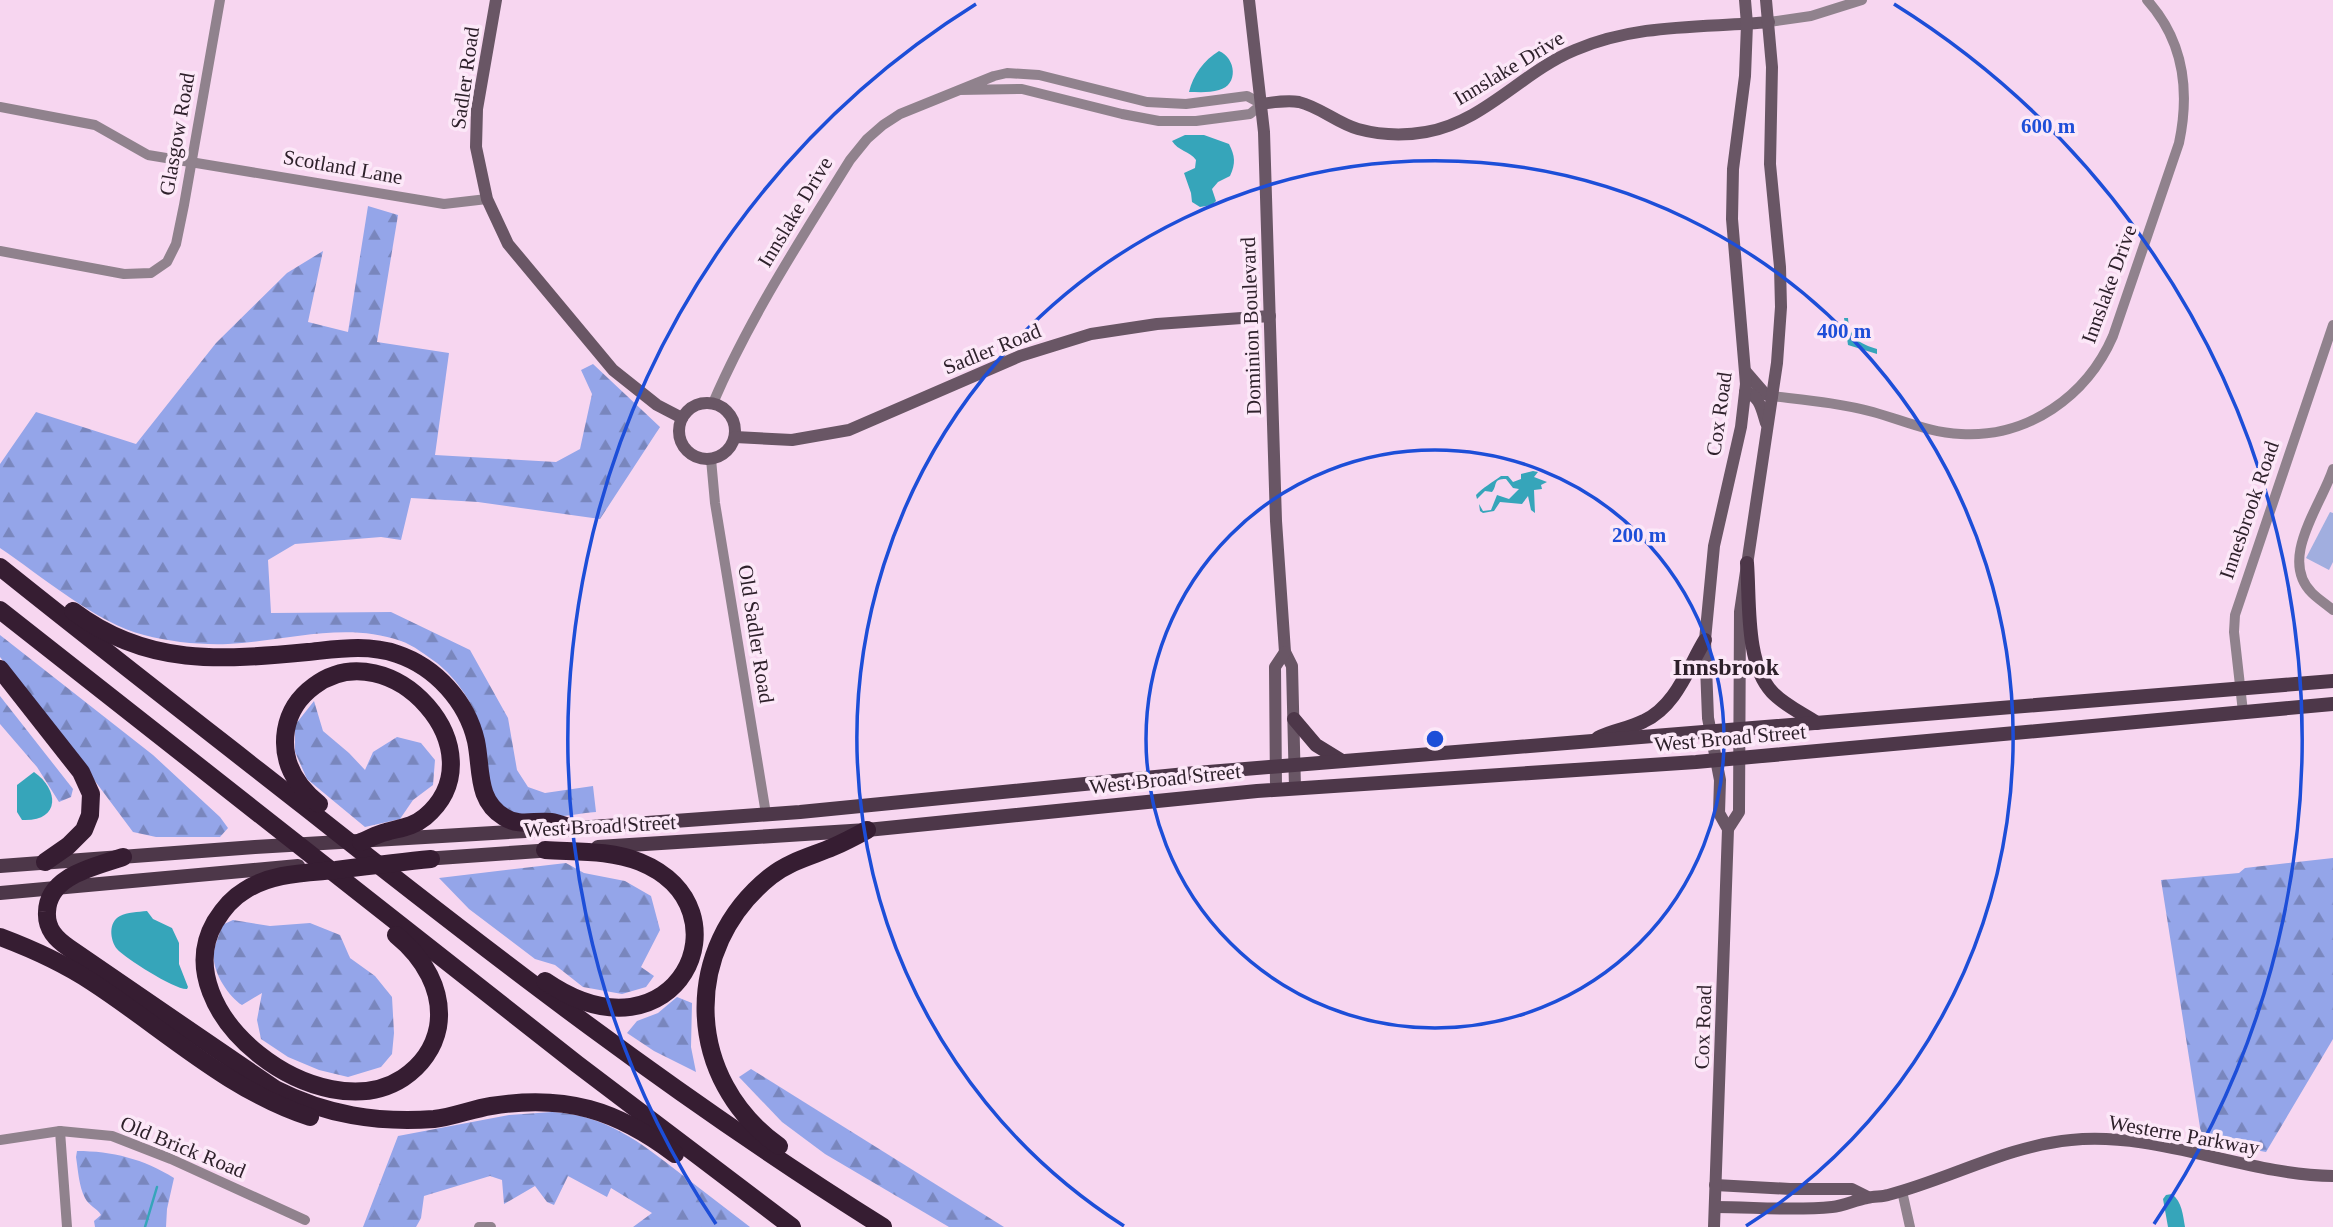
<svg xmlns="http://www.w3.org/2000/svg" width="2333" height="1227" font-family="'Times New Roman',serif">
	<defs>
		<pattern id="forest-firs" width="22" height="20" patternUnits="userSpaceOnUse" patternTransform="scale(1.75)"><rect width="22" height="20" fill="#94a5e9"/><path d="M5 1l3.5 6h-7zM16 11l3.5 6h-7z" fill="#7986bd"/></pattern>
	</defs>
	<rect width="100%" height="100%" fill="#f7d6f0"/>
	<!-- forest -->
	<g fill="url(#forest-firs)">
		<path d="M368,206L398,215L377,342L449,353L435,455L556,462L580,449L592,394L581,370L593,364L660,427L600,519L478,502L411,498L401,540L381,537L295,544L268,560L271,613L391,612L470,650L508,718L517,770L528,787L545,793L593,786L596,812C572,814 536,823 512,812C478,796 488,759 480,728C475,705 456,678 437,663C427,656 413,645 401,641C345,621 285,641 228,644C200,645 171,642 144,635C98,624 40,575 0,548V464L36,412L136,444L216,343L287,273L323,251L308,322L348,332Z"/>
		<polygon points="0,635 153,755 220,817 228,828 220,837 156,837 133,832 51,722 0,657"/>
		<polygon points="0,696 73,789 71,797 59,802 37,767 0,724"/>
		<polygon points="314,701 323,731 349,753 365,770 373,752 397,737 421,743 435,760 433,785 413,800 400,819 365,827 307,779 295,752 295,725"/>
		<polygon points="2333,858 2333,1039 2266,1152 2202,1140 2161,880 2239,873 2245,868"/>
		<polygon points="566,863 584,873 625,881 651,896 660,930 641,967 654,976 646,987 622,994 583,987 555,965 535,959 469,909 439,878"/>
		<path d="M233,920L270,926L310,923L340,935L350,958L375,976L392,997L394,1033L392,1054L381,1067L348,1077L319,1070L288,1057L261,1039L257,1020L262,993L242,1005C228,996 211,970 214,952C215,943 220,934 222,925Z"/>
		<polygon points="677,997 692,1003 691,1047 696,1072 654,1051 627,1033 637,1021 658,1013"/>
		<polygon points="751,1069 1004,1227 949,1227 825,1154 782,1122 739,1077"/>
		<path d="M552,1112C606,1115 640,1142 681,1174C704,1192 727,1209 750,1227H633L652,1213L611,1188L607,1197L568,1176L554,1205L547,1202L535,1186L504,1204L502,1180L490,1176L424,1196L421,1218L416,1227H363L398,1136L509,1115Z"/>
		<path d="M77,1151C112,1151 144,1159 174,1178L167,1209L166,1227H95L94,1221L101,1215C97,1208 89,1206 85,1198C79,1187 78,1170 76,1157Z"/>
	</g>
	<!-- park -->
	<polygon fill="#a1aedf" points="2330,512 2333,513 2333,562 2329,570 2306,558"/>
	<!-- water -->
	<g fill="#36a5ba">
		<path d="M1219,51C1236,58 1239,85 1219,90C1210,93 1198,92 1189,92C1193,75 1204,60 1219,51Z"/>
		<path d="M1185,135H1204L1229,144C1235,156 1236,163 1230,176L1218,182L1212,189L1216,201L1212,205L1200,207L1192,202L1191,193L1184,173L1195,168L1196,160C1190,151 1178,151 1172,141Z"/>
		<path d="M1844,318H1848C1849,338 1860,344 1877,349V354L1848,345Z"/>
		<path d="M1533,471L1538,472L1534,477L1547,482L1541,485L1542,489L1534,490L1535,513L1531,510L1528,496L1522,504L1500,502L1494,511L1483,513L1480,511L1479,504L1483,511L1491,510L1497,495L1509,499L1519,489L1513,488L1506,479C1492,479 1498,485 1492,492L1485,491L1477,499L1476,495C1482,488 1493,482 1501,476H1508L1513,482L1521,479V474Z"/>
		<path d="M34,772C60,790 60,822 22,820L17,812V785Z"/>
		<path d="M147,911L153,919L172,928L179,943V964L188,987L187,989C175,990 125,958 117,949C110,940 108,922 120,916C127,912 138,912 147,911Z"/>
		<path d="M2172,1194C2182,1202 2183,1215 2185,1227H2168L2163,1199L2166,1195Z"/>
	</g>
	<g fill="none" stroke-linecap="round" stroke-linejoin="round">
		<!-- stream -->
		<polyline stroke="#36a5ba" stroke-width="2.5" points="145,1227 157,1187"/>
		<!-- street -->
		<g stroke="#90828d" stroke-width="10">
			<polyline points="1769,22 1811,16 1862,0"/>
			<polyline points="0,107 95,125 148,155 444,204 487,199"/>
			<polyline points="0,251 124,274 151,273 167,262 176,244 184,205 220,0"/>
			<path d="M1772,396C1805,400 1840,403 1873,412C1902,420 1930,433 1961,434C2028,438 2087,396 2113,336L2179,143C2190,91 2184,41 2147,0"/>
			<path d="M713,403C750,317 801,239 850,160L867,139L883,125L900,114L994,76L1007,73L1039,75L1147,102L1186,104L1247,96L1262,104L1250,114L1196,121H1159L1122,114L1022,89L959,90"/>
			<polyline points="711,459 715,503 766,814"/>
			<path d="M2333,469C2321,506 2278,559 2312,593C2318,599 2326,604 2333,610"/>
			<polyline points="2243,712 2234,632 2235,615 2333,325"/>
			<polyline points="60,1131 67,1227"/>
			<polyline points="0,1140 60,1131 112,1136 171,1159 305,1220"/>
			<polyline points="1902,1191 1910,1227"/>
			<polyline points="479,1227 491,1227"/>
		</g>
		<!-- secondary -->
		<g stroke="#695665" stroke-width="12">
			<polyline points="496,0 477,109 476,147 487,199 508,244 613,370 657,405 682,418"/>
			<polyline points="1249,0 1264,132 1276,521 1285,652 1292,666 1295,788"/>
			<path d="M1262,104C1274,102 1287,100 1299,102C1320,107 1337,123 1358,129C1380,135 1403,136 1426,132C1484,122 1522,72 1575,50C1638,23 1703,28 1769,22"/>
			<polyline points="1746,372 1765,394 1772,396"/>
			<path d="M1745,392C1760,395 1762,411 1766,423"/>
			<circle cx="707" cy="431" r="28"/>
			<polyline points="735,437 792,440 849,430 1020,356 1091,334 1157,324 1270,316"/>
			<polyline points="1276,789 1275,667 1285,652"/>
			<polyline points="1728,829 1739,812 1740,612 1777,363 1781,307 1780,267 1770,164 1772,67 1766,0"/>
			<polyline points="1715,1185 1790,1189 1852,1189 1868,1197"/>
			<path d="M1715,1207C1753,1207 1793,1211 1832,1207C1844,1206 1855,1200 1867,1198C1874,1196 1882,1197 1888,1195C1950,1179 2007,1146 2071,1140C2157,1131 2246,1175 2333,1176"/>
			<polyline points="1714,1227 1728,829 1719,813 1720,780 1708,718 1705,640 1714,546 1741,427 1746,384 1732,219 1733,169 1745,76 1747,24 1745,0"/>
		</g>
		<!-- primary -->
		<g stroke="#4d3749" stroke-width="14">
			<path d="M1747,563C1750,601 1745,663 1772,692C1784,705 1802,713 1817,723"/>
			<polyline points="1294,719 1316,745 1342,761"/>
			<path d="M1598,738C1613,730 1629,729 1644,721C1676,706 1688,668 1705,640"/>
			<polyline points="564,829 800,812 1196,773 2333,681"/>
			<polyline points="598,847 867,830 1257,791 1696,762 2333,704"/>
			<polyline points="424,859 553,850"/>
			<polyline points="0,866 255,847 543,830"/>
			<polyline points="0,893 298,866"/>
		</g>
		<!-- highway -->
		<g stroke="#361d32" stroke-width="18">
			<path d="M0,567C101,648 203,727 305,807C493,956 680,1100 883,1227"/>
			<polyline points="0,610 577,1064 792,1227"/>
			<path d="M73,611C147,667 222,660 308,652C338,649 368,644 397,654C436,667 467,702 476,741C482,770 476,800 504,817C519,827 535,820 551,822C558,823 565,826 572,828"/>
			<polyline points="0,669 81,772 91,794 90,815 84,830 68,846 45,862"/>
			<path d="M319,804C295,785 281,761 286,730C289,712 299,697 314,686C390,629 502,752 425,817C413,827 400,828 386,832C377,834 369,839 361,842"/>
			<path d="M545,850C577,852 610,850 640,862C753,908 676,1071 545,981"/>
			<path d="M123,857C95,867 48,875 47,912C46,929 56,939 69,948L275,1089C326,1115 377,1123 434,1119C453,1117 472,1109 491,1106C565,1094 617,1110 675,1154"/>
			<path d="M396,935C423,957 444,990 438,1027C434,1048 421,1066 403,1078C320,1132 163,1012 215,922C223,909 232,898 244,891C271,873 305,873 336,870C368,866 400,862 431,859"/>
			<path d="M0,937C32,949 63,963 92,982C163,1028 229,1091 310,1117"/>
			<path d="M779,1146C685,1080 680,948 771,876C790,861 812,856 833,847C845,842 856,836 867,830"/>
		</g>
	</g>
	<!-- distance rings -->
	<g fill="none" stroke="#1d4ed8" stroke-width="3.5">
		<circle cx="1435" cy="739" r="289"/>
		<path d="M1124 1226A578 578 0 1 1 1746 1226"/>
		<path d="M716 1224A867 867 0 0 1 976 4M1894 4A867 867 0 0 1 2154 1224"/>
	</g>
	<g text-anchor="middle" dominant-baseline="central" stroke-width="7" stroke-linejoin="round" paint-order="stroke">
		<!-- street labels -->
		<g font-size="21" fill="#2e212b" stroke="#fce8f8">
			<text transform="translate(1509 68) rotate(-31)">Innslake Drive</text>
			<text transform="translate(465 78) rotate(-82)">Sadler Road</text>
			<text transform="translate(177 134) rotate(-80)">Glasgow Road</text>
			<text transform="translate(343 167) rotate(10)">Scotland Lane</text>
			<text transform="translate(795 212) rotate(-59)">Innslake Drive</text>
			<text transform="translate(2109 284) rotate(-70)">Innslake Drive</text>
			<text transform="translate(1251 326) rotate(-92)">Dominion Boulevard</text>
			<text transform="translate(992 349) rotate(-22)">Sadler Road</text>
			<text transform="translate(1719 414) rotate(-82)">Cox Road</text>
			<text transform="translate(2249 510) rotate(-71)">Innesbrook Road</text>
			<text transform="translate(756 634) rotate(81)">Old Sadler Road</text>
			<text transform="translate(1730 738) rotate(-5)">West Broad Street</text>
			<text transform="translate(1165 779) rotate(-6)">West Broad Street</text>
			<text transform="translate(600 826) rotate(-3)">West Broad Street</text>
			<text transform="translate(1703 1027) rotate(-88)">Cox Road</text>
			<text transform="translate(2184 1135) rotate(10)">Westerre Parkway</text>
			<text transform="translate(183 1147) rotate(22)">Old Brick Road</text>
		</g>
		<!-- quarter labels -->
		<g font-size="24" font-weight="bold" fill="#2e212b" stroke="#fce8f8">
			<text x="1726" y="667">Innsbrook</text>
		</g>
	</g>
	<circle cx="1435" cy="739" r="10" fill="#1d4ed8" stroke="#fce8f8" stroke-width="3.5"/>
	<g font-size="21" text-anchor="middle" font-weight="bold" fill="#1d4ed8" stroke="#fce8f8" stroke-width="7" stroke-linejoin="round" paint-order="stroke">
		<text x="2048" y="133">600 m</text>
		<text x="1844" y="338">400 m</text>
		<text x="1639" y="542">200 m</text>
	</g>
</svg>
